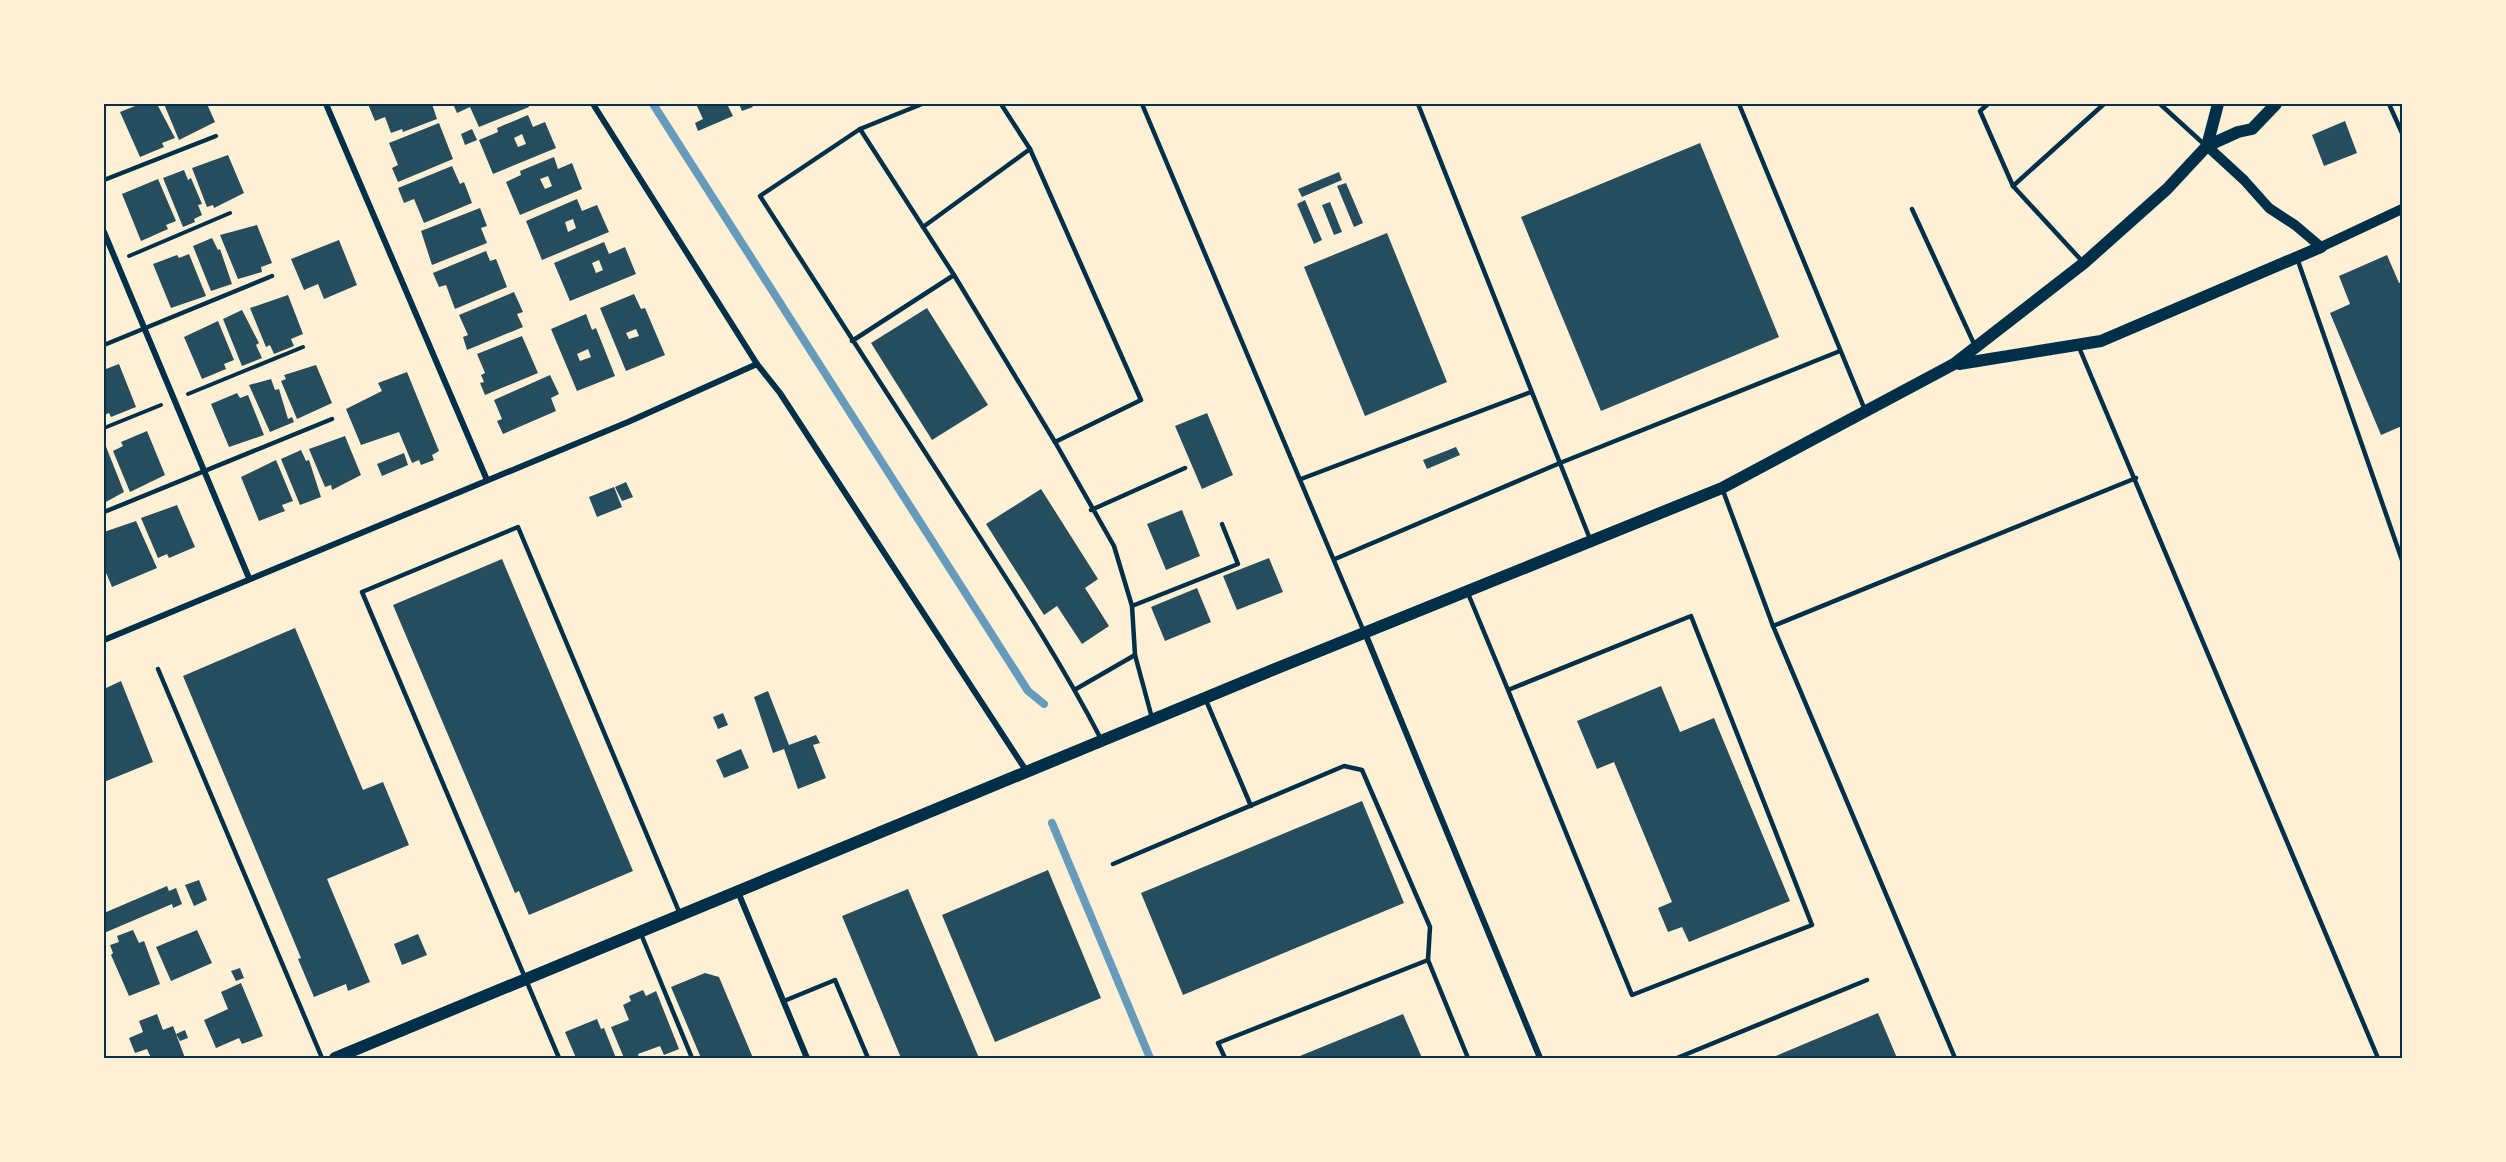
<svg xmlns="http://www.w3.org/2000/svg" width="2506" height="1162" font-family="'Crimson Pro',serif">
	<rect width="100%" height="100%" fill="#fdf0d5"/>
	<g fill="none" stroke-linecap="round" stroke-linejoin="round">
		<!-- stream -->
		<g stroke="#669bbc" stroke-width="8">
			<polyline points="653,104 1028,691 1044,704"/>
			<polyline points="1052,823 1150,1058"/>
		</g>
	</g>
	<!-- building -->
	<g fill="#264d5e" fill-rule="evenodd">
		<polygon points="140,104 157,104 175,138 162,143 164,147 140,157 120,112"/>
		<polygon points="164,104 207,104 215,122 179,140"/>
		<polygon points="368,104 432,104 437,119 403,132 402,129 391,133 385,117 375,121"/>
		<polygon points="453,104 528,104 529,107 479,127 470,107 457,113"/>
		<polygon points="696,104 727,104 733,116 698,131 695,123 703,119"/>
		<polygon points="739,104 751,104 753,107 742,111"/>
		<path d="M528,115L533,127L545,122L556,148L493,174L479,140L498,132L497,128ZM522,134L526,144L518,147L514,138Z"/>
		<polygon points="2345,121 2357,153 2324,166 2312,135"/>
		<polygon points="439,123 453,159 398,182 392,168 398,165 389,143"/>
		<polygon points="472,129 477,140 465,145 461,134"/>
		<polygon points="1700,143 1779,337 1601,411 1521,217"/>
		<polygon points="228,155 244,193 214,208 213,205 207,207 192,168"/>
		<path d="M554,157L558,169L572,163L582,189L520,215L506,182L521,175L520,171ZM548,176L552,186L545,189L540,179Z"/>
		<polygon points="452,166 460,184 464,182 472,203 424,223 414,199 404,203 398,188"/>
		<polygon points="184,170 188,180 191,178 202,204 198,205 202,215 194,219 195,222 183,227 163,178"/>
		<polygon points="1339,172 1342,180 1302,197 1298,189"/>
		<polygon points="158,179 176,221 166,225 168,229 141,241 122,194"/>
		<polygon points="1346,183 1363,223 1354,227 1337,186"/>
		<path d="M577,199L582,211L597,205L609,232L542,260L526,221ZM573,219L576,228L568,232L565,222Z"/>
		<polygon points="1305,200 1322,240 1314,244 1297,204"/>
		<polygon points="1330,202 1342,232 1334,235 1322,205"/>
		<polygon points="480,208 487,226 481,228 487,243 432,265 421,231"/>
		<polygon points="257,225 272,263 261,267 262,272 238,279 220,235"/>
		<polygon points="1387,233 1447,382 1365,416 1304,267"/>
		<polygon points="212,238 218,250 220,249 232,284 211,291 193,246"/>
		<polygon points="339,240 357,285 324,299 318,284 304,290 291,259"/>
		<path d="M604,242L609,254L625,247L636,274L570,301L554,263ZM599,260L603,270L596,273L592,263Z"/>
		<polygon points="486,251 490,261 496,259 507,287 455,309 446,285 439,287 433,273"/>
		<polygon points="189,254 206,296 171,308 153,264 177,255 179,258"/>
		<polygon points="2387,255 2399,283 2402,282 2402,426 2381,435 2330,313 2350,304 2339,276"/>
		<polygon points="514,292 523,312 517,314 523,327 467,350 463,337 468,335 459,315"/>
		<path d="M634,294L641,309L645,308L665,355L626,371L600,308ZM636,329L639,336L629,339L626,333Z"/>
		<polygon points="288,295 303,334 291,339 294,346 274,354 270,345 266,347 250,308"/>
		<polygon points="927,308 988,405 932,440 871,343"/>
		<polygon points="242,310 259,343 256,345 262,358 242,366 223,319"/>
		<path d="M586,314L592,330L596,328L615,376L577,391L551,329ZM588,349L591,357L580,361L577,354Z"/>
		<polygon points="218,321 234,360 224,364 226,369 202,379 184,337"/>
		<polygon points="522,336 538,373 485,395 480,383 484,382 481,375 485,373 477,354"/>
		<polygon points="104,364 106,369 119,364 136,407 111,417 109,413 104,415"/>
		<polygon points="316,365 332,403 297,419 281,381 286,379 284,375"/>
		<polygon points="407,372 439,451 432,455 434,460 421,465 419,460 412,463 399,432 361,445 346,409 382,391 378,383"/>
		<polygon points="550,375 559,394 551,398 556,411 503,434 497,421 502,419 494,400"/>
		<polygon points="271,379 275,390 279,389 288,419 292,417 294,422 270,432 249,385"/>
		<polygon points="237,393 240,398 248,395 264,435 229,447 211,404"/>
		<polygon points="1207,413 1233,475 1202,489 1175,426"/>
		<polygon points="147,431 165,475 130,492 113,451 123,446 121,442"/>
		<polygon points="345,436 361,475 332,490 331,485 325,487 309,449"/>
		<polygon points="105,444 124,492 104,503 104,445"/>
		<polygon points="1456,447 1460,455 1427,469 1423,460"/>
		<polygon points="301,450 306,461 309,460 321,497 300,505 281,459"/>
		<polygon points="404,453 408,465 382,476 377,464"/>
		<polygon points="276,460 293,501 282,505 285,511 259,521 241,477"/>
		<polygon points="626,482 633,497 622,501 615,487"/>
		<polygon points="614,487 622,507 597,517 589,497"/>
		<polygon points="1041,489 1098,579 1085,588 1109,626 1082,644 1057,606 1044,615 986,524"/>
		<polygon points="177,505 195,547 169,558 167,554 158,558 141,518"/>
		<polygon points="1182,510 1200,556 1166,570 1147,524"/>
		<polygon points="136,521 157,568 112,587 104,568 104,532"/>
		<polygon points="1269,558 1283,592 1237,610 1223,576"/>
		<polygon points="502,559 633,871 529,915 519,891 515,893 393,605"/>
		<polygon points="1197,588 1211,622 1165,641 1151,607"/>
		<polygon points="295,628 363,790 383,782 409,845 327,879 370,982 348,991 346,984 314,997 298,959 301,958 183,676"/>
		<polygon points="121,681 153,762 104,782 104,689"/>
		<polygon points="1661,686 1680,732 1714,718 1790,901 1689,942 1682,927 1668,932 1658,908 1672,902 1614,762 1597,769 1577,721"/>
		<polygon points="768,691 789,745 816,735 820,743 813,745 826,778 798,789 784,749 773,753 754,697"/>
		<polygon points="723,713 728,725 718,729 713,717"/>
		<polygon points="741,749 749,768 724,778 716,760"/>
		<polygon points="1362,801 1404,903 1183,995 1141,893"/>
		<polygon points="1048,870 1101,998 995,1042 942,915"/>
		<polygon points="199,880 207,900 194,906 185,885"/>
		<polygon points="167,886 169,891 176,888 182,904 173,908 172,904 104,933 104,913"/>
		<polygon points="908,889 979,1058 901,1058 842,916"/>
		<polygon points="133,930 139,943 144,941 160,984 129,996 111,955 113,953 110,945 119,942 117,936"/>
		<polygon points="197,930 212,963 171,981 156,947"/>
		<polygon points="418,934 427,955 402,965 394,944"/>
		<polygon points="240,968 244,978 236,981 231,971"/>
		<polygon points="705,973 719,977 753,1058 701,1058 671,987"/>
		<polygon points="241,983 263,1036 242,1044 239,1038 216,1048 204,1020 228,1009 221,992"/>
		<polygon points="643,990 646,996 656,991 679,1049 664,1055 660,1046 638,1054 639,1058 624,1058 611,1027 629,1020 623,1005 631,1001 629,996"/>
		<polygon points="1878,1013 1897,1058 1771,1058"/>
		<polygon points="157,1014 163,1030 173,1026 185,1058 151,1058 147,1049 135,1053 129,1038 143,1032 139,1021"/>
		<polygon points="1403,1014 1422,1058 1295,1058"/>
		<polygon points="597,1019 601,1029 604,1028 616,1058 576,1058 565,1032"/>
		<polygon points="185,1030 188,1038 180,1041 176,1034"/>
	</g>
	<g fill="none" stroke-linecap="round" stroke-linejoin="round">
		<!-- path -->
		<g stroke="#003049" stroke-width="4">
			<polyline points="129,256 230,213"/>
			<polyline points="188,394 303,347"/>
			<polyline points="104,428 161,405"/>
		</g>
		<!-- service -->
		<g stroke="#003049" stroke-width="4.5">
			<polyline points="1001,104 1030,149"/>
			<polyline points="1142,104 1364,632"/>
			<polyline points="1418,104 1590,539"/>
			<polyline points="1739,104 1865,410"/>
			<polyline points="1988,104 1980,111 2013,186 2104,104"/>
			<polyline points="2160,104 2205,145"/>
			<polyline points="2389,104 2402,133"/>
			<polyline points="860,129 922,104"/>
			<polyline points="104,180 216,136"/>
			<polyline points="2013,186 2082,261"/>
			<polyline points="1912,209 1975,346"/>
			<polyline points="923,227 1030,149 1141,400 1055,442"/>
			<polyline points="2297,258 2402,560"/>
			<polyline points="954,275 1055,442 1114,546 1132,606 1135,655 1152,718"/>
			<path d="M852,341L954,275L860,129L760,196C824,295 888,395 952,494C1004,575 1057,654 1101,739"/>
			<polyline points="104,345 272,276"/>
			<polyline points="2078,345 2378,1058"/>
			<polyline points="1301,479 1531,392"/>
			<polyline points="1722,488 1773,626 2136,478"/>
			<polyline points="1091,510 1185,468"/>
			<polyline points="104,512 332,419"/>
			<polyline points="1335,559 1560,463 1840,351"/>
			<polyline points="1467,591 1508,690 1691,616 1812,925 1632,995 1508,690"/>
			<polyline points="1132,606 1238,564 1222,524"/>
			<polyline points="1773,626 1955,1058"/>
			<polyline points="158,669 322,1058"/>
			<polyline points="1076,689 1135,655"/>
			<polyline points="1205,698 1251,806"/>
			<polyline points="1113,864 1344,766 1362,770 1430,927 1428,960 1468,1058"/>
			<polyline points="641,934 692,1058"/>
			<polyline points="784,1001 835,980 868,1058"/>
			<polyline points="559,1058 362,592 518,527 680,914"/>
			<polyline points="1225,1058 1218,1043 1428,960"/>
			<polyline points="1677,1058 1867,980"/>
		</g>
		<!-- minor -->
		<g stroke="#003049" stroke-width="6">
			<polyline points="326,104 487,480"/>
			<polyline points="593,104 757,364 780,393 1027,772"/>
			<polyline points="104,232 249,578"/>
			<polyline points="1365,633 1540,1058"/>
			<polyline points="104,640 628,422 757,364"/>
			<polyline points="738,892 807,1058"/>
		</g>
		<!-- tertiary -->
		<polyline stroke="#003049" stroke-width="10" points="2207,146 2244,180 2269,208 2295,225 2321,247 2402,209"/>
		<!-- secondary -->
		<g stroke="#003049" stroke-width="12">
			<polyline points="2207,146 2218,104"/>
			<polyline points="1959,364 2101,341 2321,247"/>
			<polyline points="335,1058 1275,669 1722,488 1954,364 2084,263 2167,189 2207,146 2238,132 2252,129 2276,104"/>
		</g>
	</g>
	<!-- border -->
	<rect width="2506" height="1162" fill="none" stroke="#fdf0d5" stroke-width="210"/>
	<rect x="105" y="105" width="2296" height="952" fill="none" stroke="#003049" stroke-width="2"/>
</svg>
